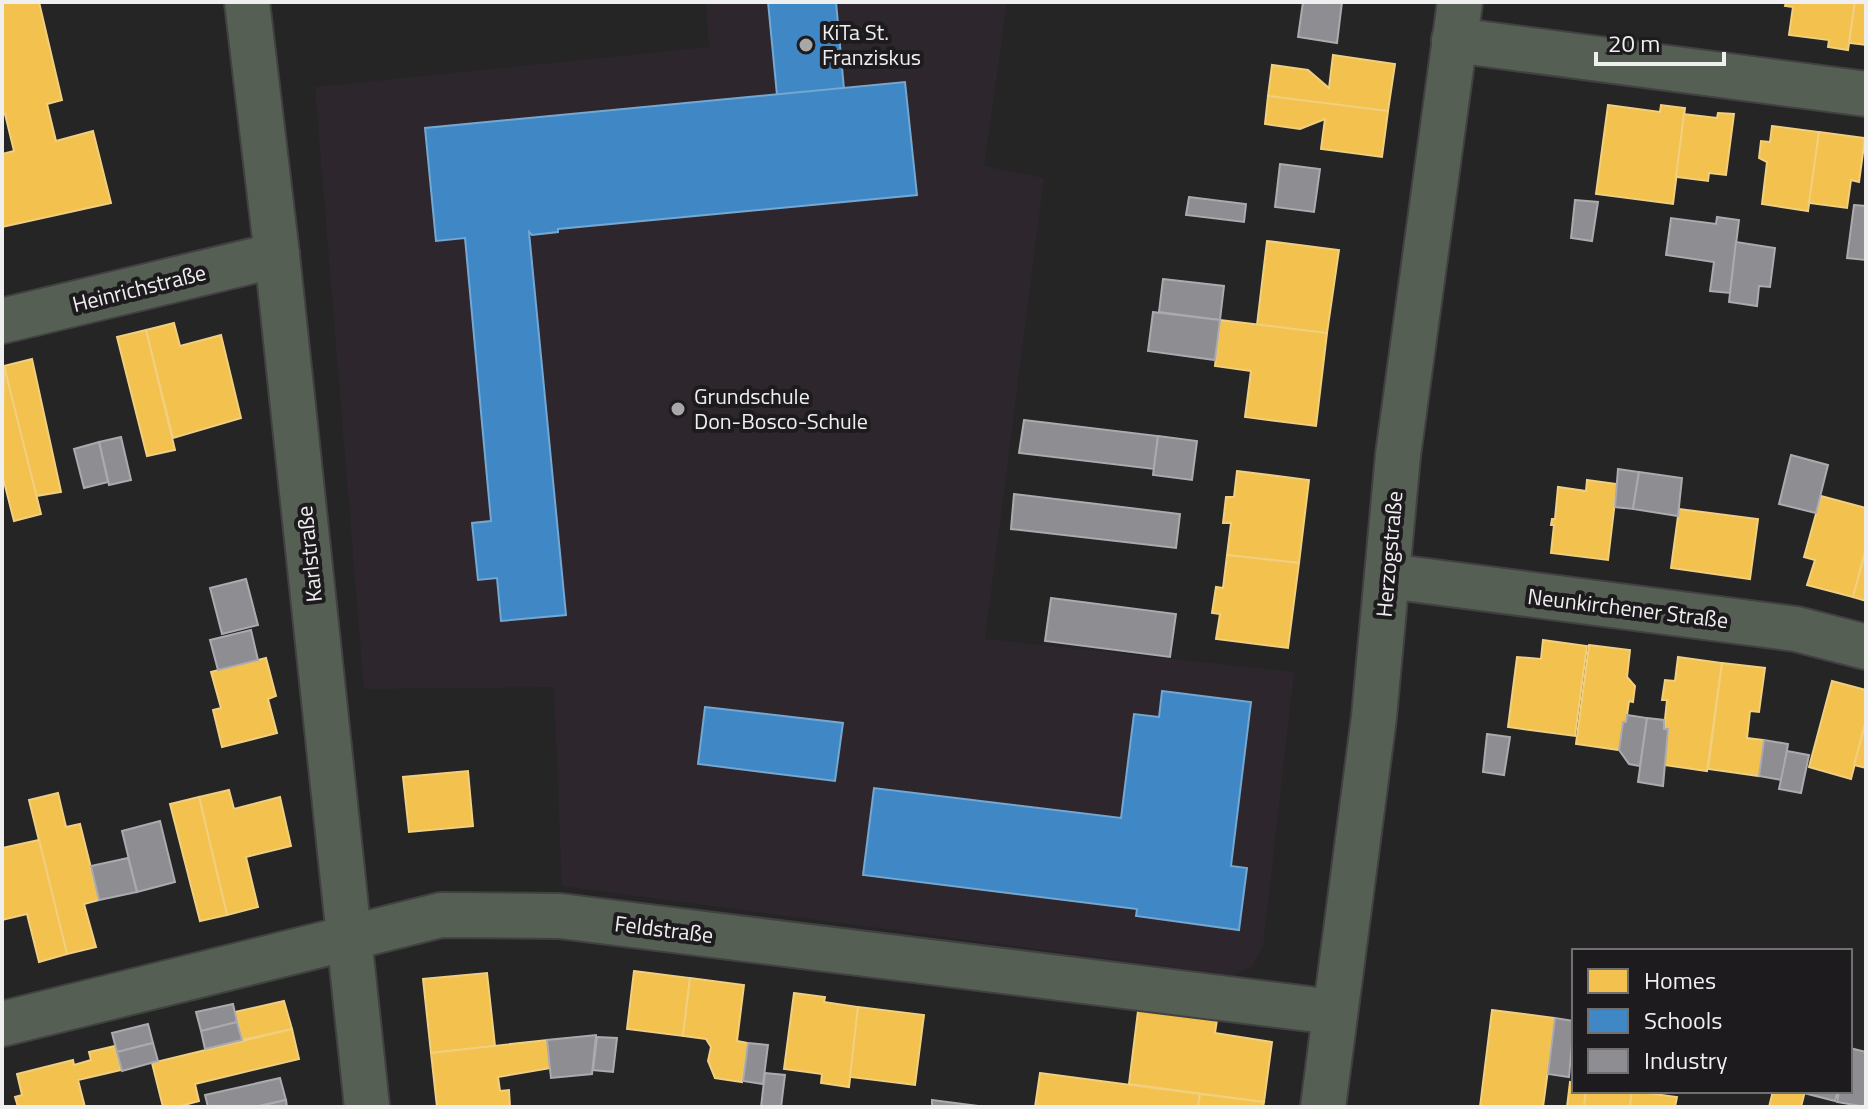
<svg xmlns="http://www.w3.org/2000/svg" width="1868" height="1109" font-family="'Titillium Web',sans-serif">
	<rect width="100%" height="100%" fill="#252525"/>
	<!-- built -->
	<polygon fill="#2d272d" points="706,2 1007,2 984,166 1044,178 985,639 1294,672 1263,946 1252,966 1234,975 562,886 554,687 364,689 315,87 709,47"/>
	<!-- homes -->
	<g fill="#f2c14e" stroke="#f1cf7f" stroke-width="2">
		<polygon points="2,2 39,2 62,100 47,104 56,141 93,131 111,203 2,227 2,154 14,151 5,114 2,115"/>
		<polygon points="1786,2 1855,2 1848,50 1828,47 1829,40 1789,35 1793,7 1785,6"/>
		<polygon points="1855,2 1866,2 1866,45 1849,43"/>
		<polygon points="1333,55 1395,64 1388,111 1268,96 1272,65 1308,70 1329,88"/>
		<polygon points="1268,96 1388,111 1382,157 1321,149 1325,119 1300,129 1265,124"/>
		<polygon points="1608,105 1660,112 1661,105 1685,108 1673,204 1596,194"/>
		<polygon points="1718,113 1734,114 1726,175 1709,173 1708,181 1676,177 1684,114 1717,118"/>
		<polygon points="1772,126 1819,132 1808,211 1762,204 1767,162 1759,158 1761,141 1770,142"/>
		<polygon points="1819,132 1865,138 1859,182 1851,180 1847,208 1809,203"/>
		<polygon points="1267,241 1339,250 1327,333 1257,325"/>
		<polygon points="1220,320 1327,333 1316,426 1245,417 1251,371 1215,366"/>
		<polygon points="174,323 180,346 221,335 241,418 173,438 146,330"/>
		<polygon points="146,330 175,450 147,456 117,337"/>
		<polygon points="32,359 61,492 36,496 4,366"/>
		<polygon points="4,366 41,514 14,521 2,474"/>
		<polygon points="1237,471 1309,480 1299,563 1227,555 1231,523 1223,523 1226,497 1234,497"/>
		<polygon points="1587,480 1617,484 1608,560 1551,553 1554,525 1551,525 1552,519 1555,519 1558,487 1586,491"/>
		<polygon points="1821,496 1866,508 1866,549 1853,597 1807,585 1815,560 1804,557"/>
		<polygon points="1679,509 1758,519 1750,579 1671,568"/>
		<polygon points="1866,549 1866,601 1853,597"/>
		<polygon points="1227,555 1299,563 1288,648 1216,639 1220,614 1212,613 1216,587 1223,588"/>
		<polygon points="1543,640 1587,646 1575,736 1508,727 1517,657 1541,659"/>
		<polygon points="1589,645 1630,650 1627,677 1635,686 1633,702 1629,701 1626,722 1623,722 1619,750 1576,744"/>
		<polygon points="1678,657 1722,663 1707,771 1664,765 1668,729 1664,729 1667,700 1662,700 1665,680 1675,681"/>
		<polygon points="266,658 276,696 268,699 277,733 222,747 213,710 221,708 211,672"/>
		<polygon points="1722,663 1765,668 1759,712 1750,711 1747,738 1764,740 1759,776 1708,769"/>
		<polygon points="1832,681 1866,690 1866,721 1851,779 1809,767"/>
		<polygon points="1866,721 1866,768 1854,765"/>
		<polygon points="468,771 473,826 409,832 403,777"/>
		<polygon points="229,790 234,809 280,797 291,846 246,857 258,907 227,915 199,797"/>
		<polygon points="58,793 66,827 80,824 99,900 84,904 96,947 67,954 29,800"/>
		<polygon points="199,797 227,915 200,921 170,804"/>
		<polygon points="39,840 67,954 39,962 27,914 2,920 2,848"/>
		<polygon points="634,971 690,978 683,1036 627,1029"/>
		<polygon points="487,973 495,1046 431,1053 423,979"/>
		<polygon points="690,978 744,985 737,1041 748,1043 742,1082 715,1078 708,1061 711,1047 706,1039 683,1036"/>
		<polygon points="794,993 825,997 824,1002 858,1007 849,1087 821,1083 822,1074 784,1069"/>
		<polygon points="284,1001 292,1029 242,1040 235,1012"/>
		<polygon points="1139,1003 1218,1013 1215,1033 1272,1042 1264,1102 1129,1084"/>
		<polygon points="858,1007 924,1015 915,1085 850,1077"/>
		<polygon points="1492,1010 1555,1018 1543,1107 1480,1107"/>
		<polygon points="292,1029 299,1059 195,1084 199,1101 177,1107 163,1107 152,1063"/>
		<polygon points="547,1040 551,1068 498,1077 500,1091 509,1090 510,1107 437,1107 431,1053"/>
		<polygon points="115,1046 121,1070 78,1080 85,1107 18,1107 15,1097 22,1095 17,1074 73,1060 74,1065 91,1060 89,1052"/>
		<polygon points="1040,1073 1200,1094 1198,1107 1035,1107"/>
		<polygon points="1570,1082 1574,1083 1574,1091 1586,1091 1584,1107 1567,1107"/>
		<polygon points="1586,1091 1632,1091 1630,1107 1584,1107"/>
		<polygon points="1632,1091 1677,1097 1675,1107 1630,1107"/>
		<polygon points="1773,1091 1805,1091 1801,1107 1769,1107"/>
		<polygon points="1200,1094 1264,1102 1263,1107 1198,1107"/>
	</g>
	<!-- schools -->
	<g fill="#3f88c5" stroke="#74a7d2" stroke-width="2">
		<polygon points="768,2 836,2 844,89 777,95"/>
		<polygon points="905,82 917,195 558,229 558,232 532,235 529,232 566,615 501,621 497,578 478,580 472,523 491,521 465,238 436,241 425,128"/>
		<polygon points="1162,691 1251,702 1231,866 1247,868 1239,930 1136,916 1137,909 863,875 874,788 1121,818 1134,714 1159,717"/>
		<polygon points="705,707 843,723 835,781 698,764"/>
	</g>
	<!-- industry -->
	<g fill="#8d8d92" stroke="#abaaae" stroke-width="2">
		<polygon points="1303,2 1342,2 1337,43 1298,37"/>
		<polygon points="1280,164 1320,169 1314,212 1275,207"/>
		<polygon points="1189,197 1246,204 1244,222 1186,215"/>
		<polygon points="1575,200 1598,202 1592,241 1571,238"/>
		<polygon points="1854,205 1866,206 1866,260 1847,258"/>
		<polygon points="1717,217 1739,220 1730,293 1710,291 1714,262 1666,255 1671,218 1716,224"/>
		<polygon points="1736,242 1775,248 1770,287 1759,286 1757,306 1729,302"/>
		<polygon points="1163,279 1224,286 1220,320 1159,312"/>
		<polygon points="1153,312 1220,320 1215,360 1148,351"/>
		<polygon points="1024,420 1158,436 1154,469 1019,453"/>
		<polygon points="1158,436 1197,441 1192,480 1153,475"/>
		<polygon points="121,437 131,480 109,485 99,442"/>
		<polygon points="99,442 108,482 84,488 74,449"/>
		<polygon points="1791,455 1828,465 1816,513 1779,504"/>
		<polygon points="1618,469 1639,472 1633,509 1615,507"/>
		<polygon points="1639,472 1682,478 1678,516 1633,509"/>
		<polygon points="1014,494 1180,514 1176,548 1011,529"/>
		<polygon points="246,579 258,625 222,634 210,588"/>
		<polygon points="1051,598 1176,614 1170,657 1045,641"/>
		<polygon points="251,630 258,660 218,670 210,640"/>
		<polygon points="1627,715 1647,718 1640,766 1629,764 1619,750 1623,722 1626,722"/>
		<polygon points="1647,718 1664,720 1664,729 1668,729 1663,786 1638,782"/>
		<polygon points="1487,734 1510,737 1504,775 1483,772"/>
		<polygon points="1764,740 1788,744 1782,780 1759,776"/>
		<polygon points="1787,751 1809,755 1801,793 1779,789"/>
		<polygon points="160,821 175,882 137,892 122,831"/>
		<polygon points="128,858 137,892 99,900 91,866"/>
		<polygon points="233,1004 237,1022 201,1031 196,1012"/>
		<polygon points="1555,1018 1574,1021 1569,1077 1548,1074"/>
		<polygon points="237,1022 242,1040 205,1049 201,1031"/>
		<polygon points="148,1024 153,1043 117,1052 112,1033"/>
		<polygon points="596,1035 592,1074 551,1078 547,1040"/>
		<polygon points="597,1037 617,1038 613,1072 593,1070"/>
		<polygon points="153,1043 158,1061 122,1071 117,1052"/>
		<polygon points="748,1043 768,1045 763,1084 743,1081"/>
		<polygon points="1850,1048 1866,1052 1866,1107 1837,1102 1839,1091 1850,1091"/>
		<polygon points="765,1073 785,1075 781,1107 761,1107"/>
		<polygon points="280,1078 286,1100 255,1107 208,1107 205,1095"/>
		<polygon points="1805,1091 1838,1091 1835,1101 1804,1093"/>
		<polygon points="286,1100 287,1107 255,1107"/>
		<polygon points="932,1100 986,1107 932,1107"/>
	</g>
	<g fill="none" stroke-linecap="round" stroke-linejoin="round">
		<defs>
			<g id="minor">
				<polyline points="247,2 277,255 367,1107"/>
				<polyline points="1454,40 1866,94"/>
				<polyline points="2,321 277,255"/>
				<polyline points="1388,576 1796,629 1866,647"/>
				<polyline points="2,1024 441,915 560,916 1334,1012"/>
				<polyline points="1323,1107 1374,717 1398,455 1460,2"/>
			</g>
		</defs>
		<!-- minor casing -->
		<use href="#minor" stroke="#414141" stroke-width="48"/>
		<!-- minor -->
		<use href="#minor" stroke="#555f54" stroke-width="44"/>
	</g>
	<!-- markers -->
	<g fill="#a9a8a9" stroke="#1d1b1d" stroke-width="3">
		<circle cx="806" cy="45" r="8"/>
		<circle cx="678" cy="409" r="8"/>
	</g>
	<g text-anchor="middle" dominant-baseline="central" stroke-width="8" stroke-linejoin="round" paint-order="stroke">
		<!-- poi labels -->
		<g font-size="22" fill="#f0eff0" stroke="#1d1b1d" text-anchor="start">
			<text x="822" y="32">KiTa St.<tspan x="822" dy="25">Franziskus</tspan></text>
			<text x="694" y="396">Grundschule<tspan x="694" dy="25">Don-Bosco-Schule</tspan></text>
		</g>
		<!-- street labels -->
		<g font-size="22" fill="#f0eff0" stroke="#1d1b1d">
			<text transform="translate(139 288) rotate(-14)">Heinrichstraße</text>
			<text transform="translate(309 554) rotate(-96)">Karlstraße</text>
			<text transform="translate(1389 554) rotate(-85)">Herzogstraße</text>
			<text transform="translate(1628 608) rotate(7)">Neunkirchener Straße</text>
			<text transform="translate(664 929) rotate(7)">Feldstraße</text>
		</g>
	</g>
	<!-- border -->
	<rect width="1868" height="1109" fill="none" stroke="#f0eff0" stroke-width="8"/>
	<!-- legend -->
	<rect x="1572" y="949" width="280" height="144" fill="#1d1b1d" stroke="#717071" stroke-width="2"/>
	<rect x="1588" y="969" width="40" height="24" fill="#f2c14e" stroke="#717071" stroke-width="2"/>
	<text x="1644" y="989" font-size="24" fill="#f0eff0">Homes</text>
	<rect x="1588" y="1009" width="40" height="24" fill="#3f88c5" stroke="#717071" stroke-width="2"/>
	<text x="1644" y="1029" font-size="24" fill="#f0eff0">Schools</text>
	<rect x="1588" y="1049" width="40" height="24" fill="#8d8d92" stroke="#717071" stroke-width="2"/>
	<text x="1644" y="1069" font-size="24" fill="#f0eff0">Industry</text>
	<!-- scale -->
	<path d="M1596 52v12h128v-12" fill="none" stroke="#f0eff0" stroke-width="4"/>
	<text x="1608" y="52" font-size="24" fill="#f0eff0" stroke="#1d1b1d" stroke-width="6" paint-order="stroke">20 m</text>
</svg>
